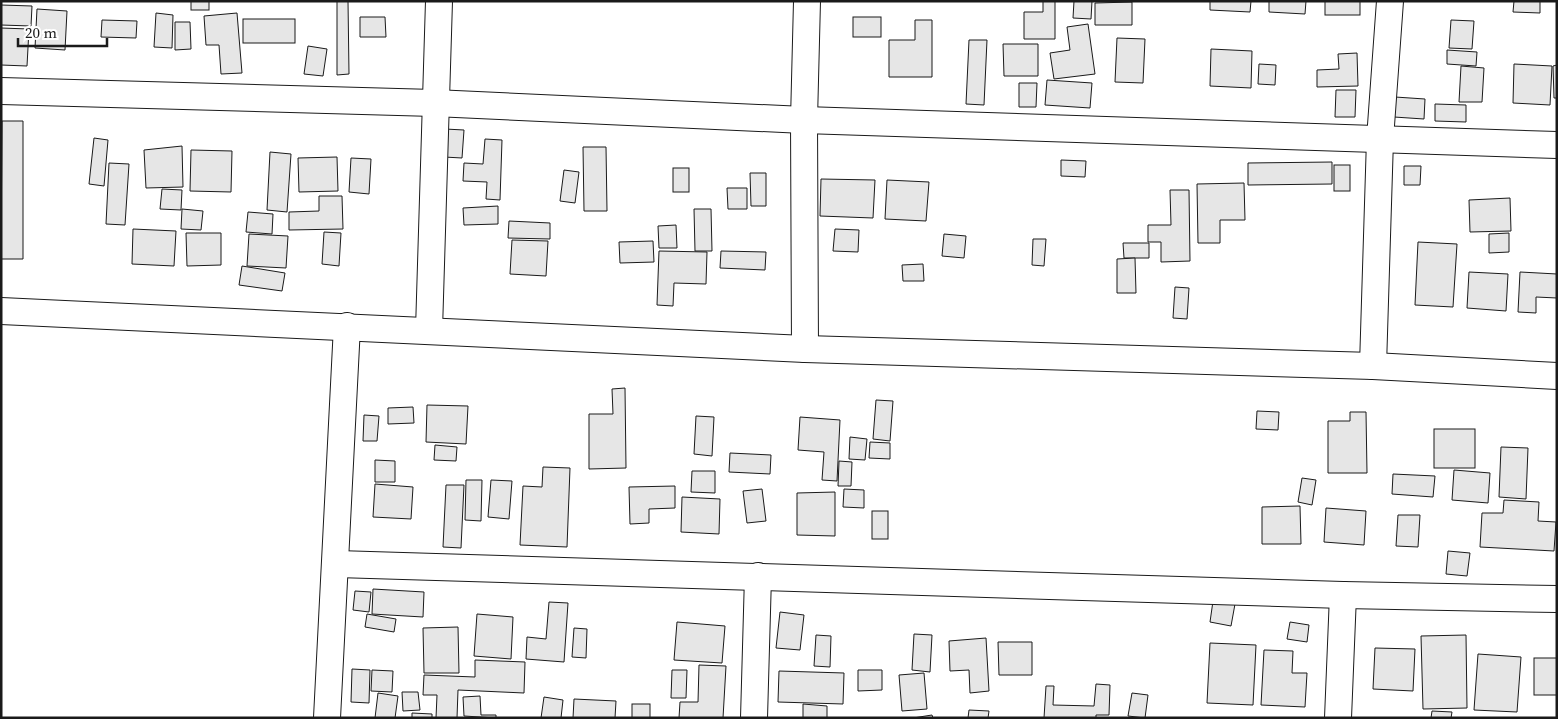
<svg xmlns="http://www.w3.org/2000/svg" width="1558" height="719" font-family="'Source Serif 4',serif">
	<rect width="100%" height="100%" fill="#fff"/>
	<!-- building -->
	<g fill="#e6e6e6" stroke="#1a1a1a">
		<rect x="191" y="1" width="18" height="9"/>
		<polygon points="337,1 348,1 349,74 337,75"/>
		<polygon points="1043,1 1055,1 1055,39 1024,39 1024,12 1043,12"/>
		<polygon points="1074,1 1092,1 1091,19 1073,18"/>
		<polygon points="1210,1 1251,1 1250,12 1210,10"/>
		<polygon points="1269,1 1306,1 1305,14 1269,12"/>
		<rect x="1325" y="1" width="35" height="14"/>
		<polygon points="1514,1 1540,1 1540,13 1513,12"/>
		<polygon points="1132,2 1132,25 1095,25 1095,3"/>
		<polygon points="1,5 32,6 31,26 1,25"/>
		<polygon points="37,9 67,11 65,50 35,48"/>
		<polygon points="156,13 173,15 172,48 154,47"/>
		<polygon points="237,13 242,73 221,74 219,45 206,45 204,16"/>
		<polygon points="360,17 385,17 386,37 360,37"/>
		<rect x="853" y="17" width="28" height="20"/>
		<rect x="243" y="19" width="52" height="24"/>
		<polygon points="102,20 137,21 136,38 101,37"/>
		<polygon points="915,20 932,20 932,77 889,77 889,40 915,40"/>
		<polygon points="1451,20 1474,21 1472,49 1449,48"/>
		<polygon points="175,22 190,22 191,49 175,50"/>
		<polygon points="1088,24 1095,74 1054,79 1050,53 1070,50 1067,27"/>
		<polygon points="1,28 29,29 27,66 1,65"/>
		<polygon points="1117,38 1145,39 1143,83 1115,82"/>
		<polygon points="969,40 987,40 984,105 966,104"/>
		<polygon points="1003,44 1038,44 1038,76 1004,76"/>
		<polygon points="308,46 327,49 323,76 304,74"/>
		<polygon points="1211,49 1252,51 1251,88 1210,86"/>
		<polygon points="1447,50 1477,52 1476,66 1447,64"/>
		<polygon points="1357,53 1358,86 1317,87 1317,70 1339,69 1338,54"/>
		<polygon points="1259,64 1276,65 1275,85 1258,84"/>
		<polygon points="1514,64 1552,66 1550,105 1513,103"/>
		<polygon points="1557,65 1557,98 1554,98 1553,66"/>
		<polygon points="1461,66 1484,68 1482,102 1459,102"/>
		<polygon points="1047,80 1092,83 1090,108 1045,105"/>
		<polygon points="1019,83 1037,83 1036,107 1019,107"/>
		<polygon points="1336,90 1356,90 1355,117 1335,117"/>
		<polygon points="1395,97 1425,99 1424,119 1394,117"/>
		<polygon points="1435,104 1466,105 1466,122 1435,121"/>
		<polygon points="2,121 23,121 23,259 1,259"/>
		<polygon points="445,129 464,130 462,158 444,157"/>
		<polygon points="94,138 108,140 104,186 89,184"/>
		<polygon points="485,139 502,140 500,200 486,199 487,182 463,181 464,163 483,164"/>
		<polygon points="182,146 183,187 146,188 144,150"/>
		<polygon points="583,147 606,147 607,211 584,211"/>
		<polygon points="191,150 232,151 231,192 190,191"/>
		<polygon points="270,152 291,154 287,212 267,210"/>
		<polygon points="337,157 338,191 299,192 298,158"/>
		<polygon points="351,158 371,159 369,194 349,192"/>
		<polygon points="1061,160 1086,161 1085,177 1061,176"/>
		<polygon points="1332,162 1332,184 1248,185 1248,163"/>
		<polygon points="109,163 129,164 125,225 106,224"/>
		<rect x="1334" y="165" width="16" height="26"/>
		<polygon points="1404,166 1421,166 1420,185 1404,185"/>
		<rect x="673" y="168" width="16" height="24"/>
		<polygon points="564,170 579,172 575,203 560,201"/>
		<polygon points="750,173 766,173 766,206 751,206"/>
		<polygon points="821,179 875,180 873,218 820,216"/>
		<polygon points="887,180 929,182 926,221 885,219"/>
		<polygon points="1244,183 1245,220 1220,220 1220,243 1198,243 1197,184"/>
		<polygon points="727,188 747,188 747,209 728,209"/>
		<polygon points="162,189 182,190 181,210 160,209"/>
		<polygon points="1170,190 1189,190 1190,261 1161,262 1161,242 1148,242 1148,225 1171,225"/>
		<polygon points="319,196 342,196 343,229 289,230 289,212 319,211"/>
		<polygon points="1510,198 1511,231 1470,232 1469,200"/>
		<polygon points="498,206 498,224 464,225 463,208"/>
		<polygon points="182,209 203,211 201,230 181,229"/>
		<polygon points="694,209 711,209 712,251 695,251"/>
		<polygon points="248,212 273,214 272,234 246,232"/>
		<polygon points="509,221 550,223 550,239 508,238"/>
		<polygon points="676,225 677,248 659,248 658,226"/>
		<polygon points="133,229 176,231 174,266 132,264"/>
		<polygon points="835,229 859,230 858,252 833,251"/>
		<polygon points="324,232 341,233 339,266 322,264"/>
		<polygon points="186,233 221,233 221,265 187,266"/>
		<polygon points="1509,233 1509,252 1489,253 1489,234"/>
		<polygon points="249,234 288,236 286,268 247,266"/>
		<polygon points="944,234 966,236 964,258 942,256"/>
		<polygon points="1033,239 1046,239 1044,266 1032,265"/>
		<polygon points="512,240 548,241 546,276 510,274"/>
		<polygon points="653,241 654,262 620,263 619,242"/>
		<polygon points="1418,242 1457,244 1453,307 1415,305"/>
		<polygon points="1123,243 1149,243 1149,258 1124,258"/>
		<polygon points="659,251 707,252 706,284 674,283 673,306 657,305"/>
		<polygon points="721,251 766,252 765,270 720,268"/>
		<polygon points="1135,258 1136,293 1117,293 1117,259"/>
		<polygon points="923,264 924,281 903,281 902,265"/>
		<polygon points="242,266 285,273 282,291 239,285"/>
		<polygon points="1469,272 1508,274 1506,311 1467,308"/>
		<polygon points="1520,272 1557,274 1557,298 1536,297 1536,313 1518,312"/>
		<polygon points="1175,287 1189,288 1187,319 1173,318"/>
		<polygon points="625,388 626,468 589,469 589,414 613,414 612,389"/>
		<polygon points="876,400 893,401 890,441 873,439"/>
		<polygon points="427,405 468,406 466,444 426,442"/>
		<polygon points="413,407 414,423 388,424 388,408"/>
		<polygon points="1257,411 1279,412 1278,430 1256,429"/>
		<polygon points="1350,412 1366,412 1367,473 1328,473 1328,421 1350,421"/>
		<polygon points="364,415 379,416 377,441 363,441"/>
		<polygon points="696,416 714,417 712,456 694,454"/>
		<polygon points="800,417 840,420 837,481 822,480 824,452 798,450"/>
		<rect x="1434" y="429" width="41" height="39"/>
		<polygon points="850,437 867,439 865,460 849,459"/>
		<polygon points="870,442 890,443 890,459 869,458"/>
		<polygon points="435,445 457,447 456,461 434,460"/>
		<polygon points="1501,447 1528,448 1526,499 1499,497"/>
		<polygon points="730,453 771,455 770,474 729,472"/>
		<polygon points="375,460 395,461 395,482 375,482"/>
		<polygon points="839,461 852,462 851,486 838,486"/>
		<polygon points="543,467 570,468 567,547 520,545 523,486 542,487"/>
		<polygon points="1454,470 1490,473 1488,503 1452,500"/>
		<polygon points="692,471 715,471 715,493 691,492"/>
		<polygon points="1393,474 1435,476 1433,497 1392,494"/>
		<polygon points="1302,478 1316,480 1312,505 1298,502"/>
		<polygon points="466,480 482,480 481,521 465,520"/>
		<polygon points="491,480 512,481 509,519 488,517"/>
		<polygon points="375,484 413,487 411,519 373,517"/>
		<polygon points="446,485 464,485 461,548 443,547"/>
		<polygon points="675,486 675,508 649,509 649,523 630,524 629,487"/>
		<polygon points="762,489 766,521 747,523 743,491"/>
		<polygon points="844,489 864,490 864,508 843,507"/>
		<polygon points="835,492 835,536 797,535 797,493"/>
		<polygon points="682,497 720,499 719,534 681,532"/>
		<polygon points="1504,500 1539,502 1538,521 1556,522 1554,551 1480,547 1482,513 1503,513"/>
		<polygon points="1300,506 1301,544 1262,544 1262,507"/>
		<polygon points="1326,508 1366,511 1364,545 1324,542"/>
		<rect x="872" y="511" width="16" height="28"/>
		<polygon points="1398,515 1420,515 1418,547 1396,546"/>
		<polygon points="1448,551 1470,553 1467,576 1446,574"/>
		<polygon points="373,589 424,592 423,617 372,614"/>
		<polygon points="355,591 371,592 369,612 353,610"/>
		<polygon points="1213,601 1235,604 1231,626 1210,622"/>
		<polygon points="549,602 568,603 564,662 526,659 527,637 546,639"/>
		<polygon points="780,612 804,615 800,650 776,648"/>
		<polygon points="367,614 396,619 394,632 365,627"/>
		<polygon points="477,614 513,617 511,659 474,656"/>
		<polygon points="677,622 725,626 722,663 674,660"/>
		<polygon points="1290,622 1309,625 1307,642 1287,639"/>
		<polygon points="458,627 459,673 424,673 423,628"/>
		<polygon points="574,628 587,629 586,658 572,657"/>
		<polygon points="914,634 932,635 930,672 912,670"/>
		<polygon points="816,635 831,636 830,667 814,666"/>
		<polygon points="1466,635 1467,708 1423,709 1421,636"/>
		<polygon points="986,638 989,691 970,693 969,670 950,671 949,641"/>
		<polygon points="998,642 1032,642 1032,675 999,675"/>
		<polygon points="1210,643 1256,645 1253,705 1207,703"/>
		<polygon points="1375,648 1415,649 1413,691 1373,689"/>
		<polygon points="1264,650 1293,651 1292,673 1307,673 1305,707 1261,705"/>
		<polygon points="1478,654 1521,657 1517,712 1474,710"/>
		<rect x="1534" y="658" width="23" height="37"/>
		<polygon points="475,660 525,662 524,693 458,690 457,718 436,718 437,695 423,695 424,675 475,677"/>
		<polygon points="699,665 726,666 723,718 679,718 680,702 698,702"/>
		<polygon points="352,669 370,670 369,703 351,702"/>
		<polygon points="372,670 393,671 392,692 371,691"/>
		<polygon points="672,670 687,670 686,698 671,698"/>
		<polygon points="858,670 882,670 882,690 858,691"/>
		<polygon points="779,671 844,673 843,704 778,702"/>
		<polygon points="924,673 927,709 902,711 899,675"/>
		<polygon points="1096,684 1110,685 1109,715 1096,715 1096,718 1044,718 1046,686 1054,686 1053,705 1094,706"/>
		<polygon points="402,692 418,692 420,710 403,711"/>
		<polygon points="378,693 398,696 395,718 375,718"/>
		<polygon points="1132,693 1148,695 1145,718 1128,716"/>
		<polygon points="480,696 481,715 496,715 496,718 464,716 463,697"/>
		<polygon points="544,697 563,700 561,718 541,718"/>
		<polygon points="574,699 616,701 615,718 573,718"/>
		<rect x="632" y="704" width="18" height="14"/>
		<polygon points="803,704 827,706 827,718 803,718"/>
		<polygon points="969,710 989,711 988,718 968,718"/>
		<polygon points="1432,711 1452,712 1451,718 1431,718"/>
		<polygon points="412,713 432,714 432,718 412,718"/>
		<polygon points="932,715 933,718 913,718"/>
	</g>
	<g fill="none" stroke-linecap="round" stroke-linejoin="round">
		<defs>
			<g id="street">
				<polyline points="1,91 434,103 804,120 1557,145"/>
				<polyline points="1,311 805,349 1373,366 1557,376"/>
				<polyline points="429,330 439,1"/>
				<polyline points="805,349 804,120 807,1"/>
				<polyline points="1373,366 1380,139 1390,1"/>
				<polyline points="337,564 1343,595 1557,599"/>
				<polyline points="327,718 347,326"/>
				<polyline points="754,718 758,576"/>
				<polyline points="1338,718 1343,595"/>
			</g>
		</defs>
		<!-- street casing -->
		<use href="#street" stroke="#1a1a1a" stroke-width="28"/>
		<!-- street -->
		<use href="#street" stroke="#fff" stroke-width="26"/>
	</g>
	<!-- border -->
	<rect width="1558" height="719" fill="none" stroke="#1a1a1a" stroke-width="5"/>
	<!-- scale -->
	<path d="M18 38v8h89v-8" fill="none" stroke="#1a1a1a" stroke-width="2.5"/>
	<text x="25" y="38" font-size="15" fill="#1a1a1a" stroke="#ffffff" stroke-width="4" paint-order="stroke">20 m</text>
</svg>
